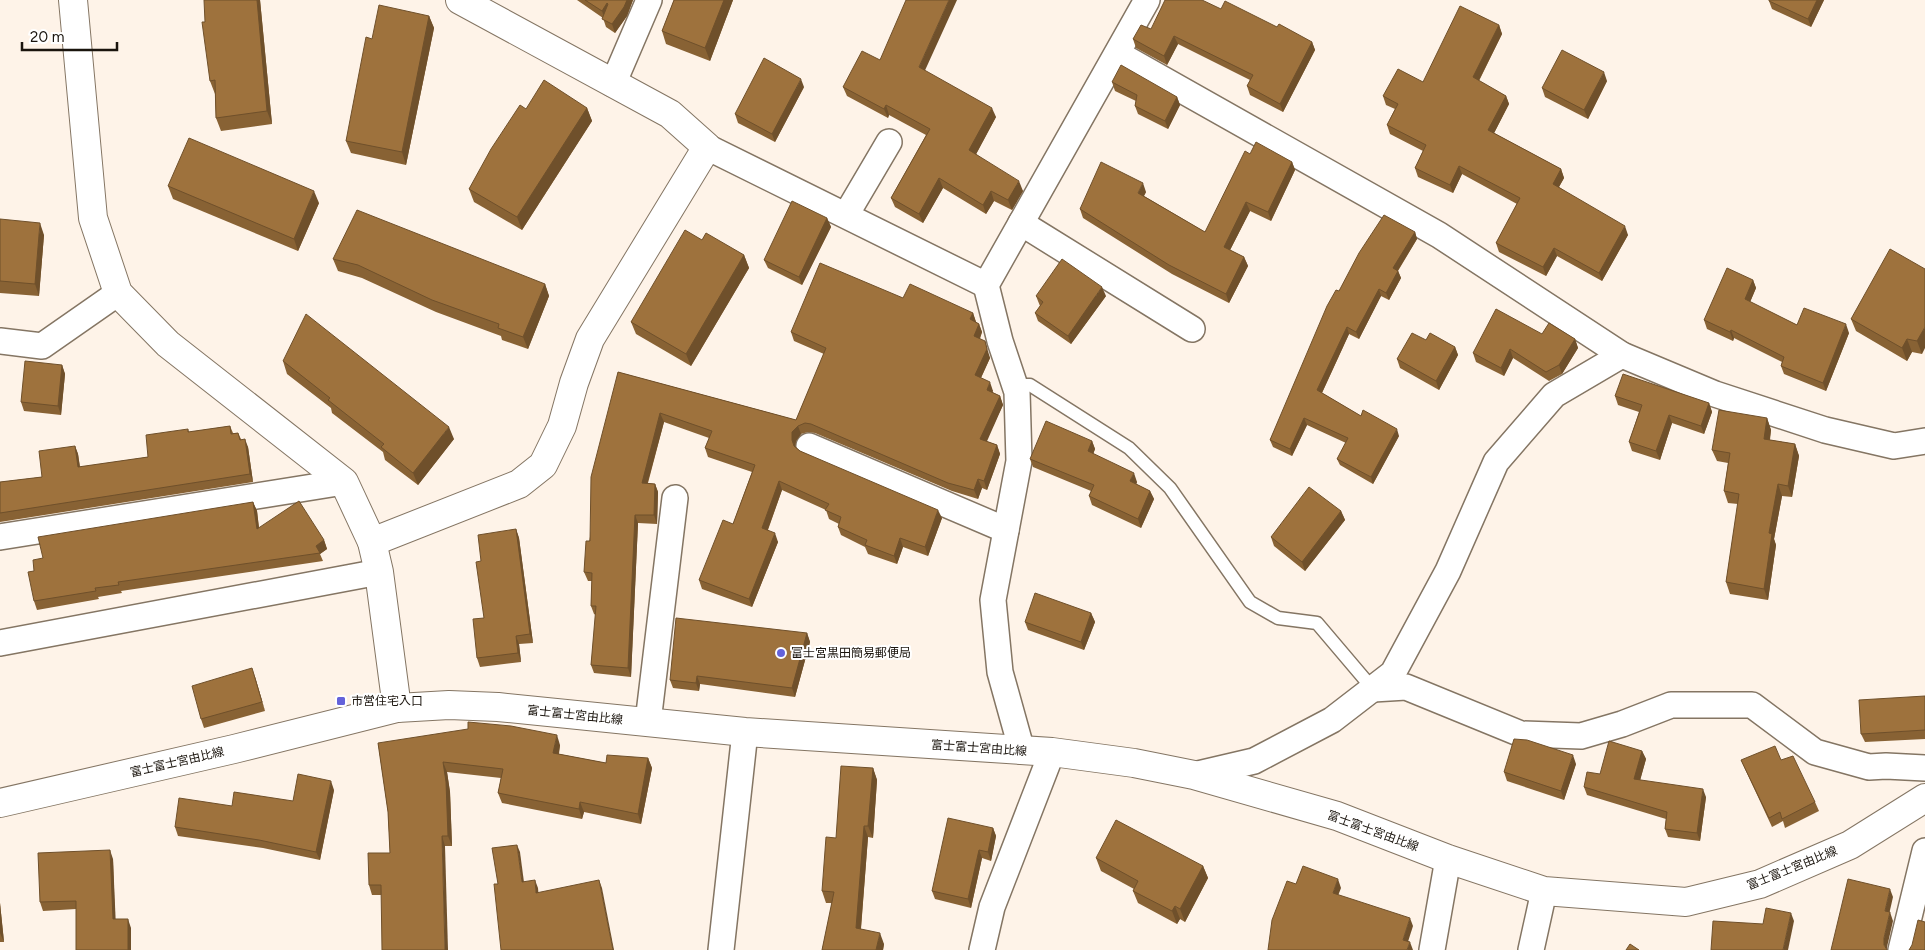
<svg xmlns="http://www.w3.org/2000/svg" width="1925" height="950" font-family="Figtree,'Noto Sans JP',sans-serif">
	<rect width="100%" height="100%" fill="#fef3e8"/>
	<g fill="none" stroke-linecap="round" stroke-linejoin="round">
		<defs>
			<polyline id="service" points="1015,385 1030,385 1129,448 1170,488 1250,602 1278,618 1317,623 1373,689"/>
			<g id="minor">
				<polyline points="1118,54 1439,235 1622,355 1715,394 1825,430 1894,446 1925,441"/>
				<polyline points="613,84 649,0"/>
				<polyline points="707,147 986,285"/>
				<polyline points="846,215 889,142"/>
				<polyline points="1021,223 1192,329"/>
				<polyline points="0,341 42,346 118,293"/>
				<polyline points="809,446 1006,530"/>
				<polyline points="0,537 344,482"/>
				<polyline points="0,643 379,572"/>
				<polyline points="1373,689 1406,687 1521,734 1581,736 1622,724 1671,705 1752,705 1815,752 1869,767 1886,766 1925,768"/>
				<polyline points="648,722 675,498"/>
				<polyline points="1022,751 1000,672 993,600 1019,461 1017,392 1000,341 986,285 1147,0"/>
				<polyline points="1194,775 1254,761 1332,720 1393,673 1448,571 1496,462 1554,395 1622,355"/>
				<polyline points="721,950 745,732"/>
				<polyline points="982,950 992,907 1052,752"/>
				<polyline points="1432,950 1448,859"/>
				<polyline points="1531,950 1544,891"/>
				<polyline points="1901,950 1925,851"/>
			</g>
			<g id="tertiary">
				<polyline points="73,0 93,218 118,293 168,344 344,482 372,542 379,572 397,708"/>
				<polyline points="372,542 519,484 543,465 562,426 574,383 590,339 707,147 670,114 460,0"/>
			</g>
			<polyline id="primary" points="0,803 234,749 397,708 449,705 498,707 745,732 1052,752 1134,763 1194,775 1337,816 1448,859 1544,891 1686,902 1760,884 1850,845 1925,798"/>
		</defs>
		<!-- service casing -->
		<use href="#service" stroke="#847563" stroke-width="15"/>
		<!-- minor casing -->
		<use href="#minor" stroke="#847563" stroke-width="28"/>
		<!-- tertiary casing -->
		<use href="#tertiary" stroke="#847563" stroke-width="30"/>
		<!-- primary casing -->
		<use href="#primary" stroke="#847563" stroke-width="30"/>
		<!-- service -->
		<use href="#service" stroke="#fff" stroke-width="12"/>
		<!-- minor -->
		<use href="#minor" stroke="#fff" stroke-width="25"/>
		<!-- tertiary -->
		<use href="#tertiary" stroke="#fff" stroke-width="28"/>
		<!-- primary -->
		<use href="#primary" stroke="#fff" stroke-width="28"/>
	</g>
	<!-- wall -->
	<g fill="#886234">
		<polygon points="260,0 272,124 221,131 216,118 215,94 210,81 205,22"/>
		<polygon points="577,0 633,0 627,16 615,33 606,27 603,18"/>
		<polygon points="674,0 733,0 710,61 666,44 662,31"/>
		<polygon points="1824,0 1811,27 1772,9 1769,1"/>
		<polygon points="1221,9 1277,27 1312,42 1315,50 1283,112 1250,95 1247,86 1250,80 1178,44 1167,65 1136,48 1133,39 1151,29"/>
		<polygon points="429,16 434,28 406,165 351,153 346,141 372,39"/>
		<polygon points="1499,25 1502,34 1479,81 1506,96 1509,104 1494,133 1561,169 1564,178 1559,187 1628,235 1602,281 1557,256 1546,276 1499,252 1496,243 1517,204 1462,174 1453,193 1418,177 1415,168 1423,151 1390,134 1387,125 1395,109 1386,105 1383,96 1423,82"/>
		<polygon points="880,60 925,71 996,117 976,154 1023,191 1012,210 994,201 986,214 943,188 923,223 895,207 891,198 926,135 889,115 888,118 847,96 843,87"/>
		<polygon points="1607,81 1588,119 1545,97 1542,88"/>
		<polygon points="1112,82 1177,97 1180,105 1168,129 1138,114 1135,106 1136,101 1115,91"/>
		<polygon points="804,87 775,142 738,123 735,114"/>
		<polygon points="587,108 592,121 522,230 474,202 469,189 526,109"/>
		<polygon points="1250,154 1292,162 1295,170 1271,221 1250,211 1230,250 1244,257 1248,266 1229,303 1172,274 1083,218 1080,209 1146,192 1144,196 1205,232"/>
		<polygon points="168,186 319,203 298,251 173,199"/>
		<polygon points="827,218 831,227 802,285 768,268 764,260"/>
		<polygon points="0,219 44,235 39,296 0,293"/>
		<polygon points="1415,232 1417,239 1398,271 1401,278 1389,300 1381,296 1359,339 1349,334 1322,393 1361,416 1399,436 1373,484 1340,465 1337,459 1346,443 1307,425 1292,456 1273,447 1270,440 1339,291"/>
		<polygon points="702,240 744,255 749,268 691,366 636,334 631,322"/>
		<polygon points="333,259 545,284 549,296 528,349 502,340 501,336 436,312 362,278 338,271"/>
		<polygon points="1925,269 1922,354 1912,352 1907,361 1856,331 1851,319"/>
		<polygon points="1753,280 1756,288 1750,302 1797,325 1849,333 1826,391 1784,374 1781,366 1782,362 1734,338 1733,341 1707,329 1704,320"/>
		<polygon points="1036,296 1106,296 1071,344 1038,321 1035,313 1040,306"/>
		<polygon points="903,298 973,313 976,322 979,324 982,332 980,339 990,358 981,378 993,391 992,392 1000,396 1003,405 986,441 997,445 1000,454 987,490 982,488 978,499 952,491 815,433 808,432 801,434 796,441 795,446 800,451 942,518 928,556 903,547 897,564 868,554 865,547 841,535 838,527 839,524 829,519 826,510 782,490 768,530 778,542 752,607 702,589 699,580 733,524 752,472 708,457 705,448 709,438 664,422 648,483 655,484 658,492 657,524 638,523 631,677 594,673 591,665 596,615 594,614 591,606 592,581 588,581 584,572 618,372 796,420 824,354 794,341 791,332"/>
		<polygon points="1542,334 1575,339 1578,348 1562,374 1549,381 1513,358 1504,376 1476,362 1473,353"/>
		<polygon points="1426,340 1455,347 1458,355 1439,390 1400,368 1397,359"/>
		<polygon points="283,361 454,439 418,485 385,460 383,452 332,413 331,408 287,374"/>
		<polygon points="62,365 65,374 61,415 24,411 21,402"/>
		<polygon points="1615,396 1709,403 1712,412 1704,434 1672,423 1660,460 1632,451 1629,442 1639,412 1618,405"/>
		<polygon points="1767,418 1771,430 1770,440 1795,444 1799,456 1792,497 1782,496 1774,539 1776,545 1768,600 1730,594 1726,582 1738,504 1728,503 1724,491 1728,463 1717,461 1712,450"/>
		<polygon points="230,426 233,433 238,433 241,439 248,447 253,482 0,522 0,482 42,477 75,446 78,454 80,467 148,457 188,429 189,432"/>
		<polygon points="1092,441 1095,449 1093,454 1137,482 1136,484 1150,491 1154,499 1141,528 1092,505 1089,496 1091,491 1033,467 1030,459"/>
		<polygon points="253,502 257,511 259,528 324,540 327,549 320,554 323,561 121,591 122,593 98,597 99,599 37,610 34,601 34,571 43,558"/>
		<polygon points="1341,511 1345,520 1305,571 1274,546 1271,537"/>
		<polygon points="516,529 519,538 533,643 519,644 521,662 480,667 477,658 484,618 481,561"/>
		<polygon points="1091,613 1095,622 1084,650 1028,630 1025,622"/>
		<polygon points="807,633 810,642 795,697 700,684 699,691 673,688 670,680"/>
		<polygon points="255,677 265,711 204,728 201,719"/>
		<polygon points="1925,696 1925,739 1865,742 1861,734"/>
		<polygon points="378,743 560,745 559,754 606,763 648,758 652,768 641,824 584,812 582,819 502,803 498,793 501,778 447,772 450,792 452,846 445,846 381,895 372,895 369,885 390,853 388,812"/>
		<polygon points="1642,751 1646,759 1640,780 1706,797 1700,841 1668,837 1665,829 1666,819 1587,795 1584,787 1600,774"/>
		<polygon points="1741,760 1781,760 1815,802 1819,811 1785,828 1783,821 1772,827 1745,769"/>
		<polygon points="1576,764 1564,800 1507,781 1504,772"/>
		<polygon points="873,768 877,780 873,838 868,837 861,929 884,944 883,950 822,950 832,903 826,903 822,891"/>
		<polygon points="334,790 320,860 263,848 178,836 175,827 232,806 293,801"/>
		<polygon points="993,828 996,836 991,861 982,858 971,908 935,899 932,891"/>
		<polygon points="1096,858 1203,866 1208,878 1185,922 1180,919 1177,924 1138,903 1133,891 1134,889 1101,871"/>
		<polygon points="113,859 115,919 131,928 76,909 43,911 40,902"/>
		<polygon points="0,903 4,942 0,942"/>
	</g>
	<!-- shaded-wall -->
	<g fill="#6f502b">
		<polygon points="257,0 260,0 272,124 267,111"/>
		<polygon points="627,0 633,0 627,16 615,33 612,24"/>
		<polygon points="724,0 733,0 710,61 705,48"/>
		<polygon points="949,0 957,0 922,77 919,67"/>
		<polygon points="1817,0 1824,0 1811,27 1808,19"/>
		<polygon points="607,3 610,12 605,20 602,11"/>
		<polygon points="429,16 434,28 406,165 402,152"/>
		<polygon points="1499,25 1502,34 1476,86 1473,77"/>
		<polygon points="1174,36 1178,44 1167,65 1164,56"/>
		<polygon points="1312,42 1315,50 1283,112 1280,104"/>
		<polygon points="1604,72 1607,81 1588,119 1584,110"/>
		<polygon points="801,79 804,87 775,142 772,134"/>
		<polygon points="1506,96 1509,104 1491,139 1488,130"/>
		<polygon points="1177,97 1180,105 1168,129 1165,121"/>
		<polygon points="886,105 889,115 888,118 884,109"/>
		<polygon points="587,108 592,121 522,230 517,217"/>
		<polygon points="992,108 996,117 973,160 969,150"/>
		<polygon points="1292,162 1295,170 1271,221 1268,212"/>
		<polygon points="1459,166 1462,174 1453,193 1450,185"/>
		<polygon points="1561,169 1564,178 1556,192 1553,184"/>
		<polygon points="939,178 943,188 923,223 919,214"/>
		<polygon points="1019,181 1023,191 1012,210 1008,200"/>
		<polygon points="1143,183 1146,192 1141,201 1138,193"/>
		<polygon points="314,191 319,203 298,251 294,239"/>
		<polygon points="991,191 994,201 986,214 983,205"/>
		<polygon points="1246,202 1250,211 1227,256 1224,247"/>
		<polygon points="827,218 831,227 802,285 799,277"/>
		<polygon points="40,223 44,235 39,296 35,284"/>
		<polygon points="1625,226 1628,235 1602,281 1599,273"/>
		<polygon points="1415,232 1417,239 1395,275 1393,268"/>
		<polygon points="1554,248 1557,256 1546,276 1543,267"/>
		<polygon points="744,255 749,268 691,366 686,354"/>
		<polygon points="1244,257 1248,266 1229,303 1226,294"/>
		<polygon points="1398,271 1401,278 1389,300 1386,293"/>
		<polygon points="1753,280 1756,288 1748,307 1745,299"/>
		<polygon points="545,284 549,296 528,349 523,337"/>
		<polygon points="1102,287 1106,296 1071,344 1068,336"/>
		<polygon points="1379,289 1381,296 1359,339 1356,332"/>
		<polygon points="973,313 976,322 973,328 970,319"/>
		<polygon points="979,324 982,332 977,345 974,336"/>
		<polygon points="1846,324 1849,333 1826,391 1823,383"/>
		<polygon points="1347,327 1349,334 1320,397 1317,390"/>
		<polygon points="1925,327 1925,348 1922,354 1917,341"/>
		<polygon points="1731,330 1734,338 1733,341 1730,332"/>
		<polygon points="1575,339 1578,348 1562,374 1559,365"/>
		<polygon points="1907,339 1912,352 1907,361 1902,348"/>
		<polygon points="985,341 990,358 978,384 975,375"/>
		<polygon points="1455,347 1458,355 1439,390 1436,381"/>
		<polygon points="1510,349 1513,358 1504,376 1501,368"/>
		<polygon points="62,365 65,374 61,415 58,406"/>
		<polygon points="990,382 993,391 990,398 987,390"/>
		<polygon points="1000,396 1003,405 984,448 980,439"/>
		<polygon points="1709,403 1712,412 1704,434 1701,426"/>
		<polygon points="660,413 664,422 645,492 642,483"/>
		<polygon points="1669,415 1672,423 1660,460 1656,451"/>
		<polygon points="1304,418 1307,425 1292,456 1290,449"/>
		<polygon points="1767,418 1771,430 1768,451 1764,439"/>
		<polygon points="798,426 801,434 796,441 795,448 792,440 792,432"/>
		<polygon points="449,427 454,439 418,485 413,473"/>
		<polygon points="1397,429 1399,436 1373,484 1371,477"/>
		<polygon points="245,439 248,447 253,482 250,474"/>
		<polygon points="1092,441 1095,449 1091,460 1088,451"/>
		<polygon points="1795,444 1799,456 1792,497 1788,486"/>
		<polygon points="997,445 1000,454 987,490 984,481"/>
		<polygon points="75,446 78,454 81,475 78,467"/>
		<polygon points="1134,473 1137,482 1134,490 1130,481"/>
		<polygon points="978,479 982,488 978,499 974,490"/>
		<polygon points="779,481 782,490 765,537 762,528"/>
		<polygon points="655,484 658,492 657,524 654,515"/>
		<polygon points="1778,484 1782,496 1774,539 1776,545 1768,600 1764,589 1769,533"/>
		<polygon points="1150,491 1154,499 1141,528 1138,519"/>
		<polygon points="253,502 257,511 260,537 257,529"/>
		<polygon points="938,510 942,518 928,556 925,547"/>
		<polygon points="1341,511 1345,520 1305,571 1302,562"/>
		<polygon points="635,515 638,523 631,677 628,668"/>
		<polygon points="516,529 519,538 533,643 530,634"/>
		<polygon points="775,533 778,542 752,607 749,599"/>
		<polygon points="900,538 903,547 897,564 894,556"/>
		<polygon points="324,540 327,549 320,554 316,546"/>
		<polygon points="1091,613 1095,622 1084,650 1081,642"/>
		<polygon points="807,633 810,642 795,697 792,688"/>
		<polygon points="516,636 519,644 521,662 518,653"/>
		<polygon points="252,668 255,677 265,711 262,702"/>
		<polygon points="697,676 700,684 699,691 696,683"/>
		<polygon points="557,735 560,745 557,763 553,753"/>
		<polygon points="1642,751 1646,759 1638,788 1634,779"/>
		<polygon points="1573,755 1576,764 1564,800 1561,791"/>
		<polygon points="648,758 652,768 641,824 638,814"/>
		<polygon points="443,762 447,772 450,792 452,846 448,836"/>
		<polygon points="873,768 877,780 873,838 868,826"/>
		<polygon points="331,781 334,790 320,860 316,852"/>
		<polygon points="1703,789 1706,797 1700,841 1697,833"/>
		<polygon points="580,802 584,812 582,819 579,809"/>
		<polygon points="864,826 868,837 860,939 856,928"/>
		<polygon points="993,828 996,836 991,861 988,852"/>
		<polygon points="442,836 445,846 448,950 445,950"/>
		<polygon points="517,845 520,852 525,890 522,882"/>
		<polygon points="110,850 113,859 116,928 113,919"/>
		<polygon points="979,850 982,858 971,908 968,899"/>
		<polygon points="1203,866 1208,878 1185,922 1180,909"/>
		<polygon points="1338,879 1341,888 1336,901 1333,893"/>
		<polygon points="535,880 538,888 539,900 536,893"/>
		<polygon points="599,880 602,888 614,950 613,950"/>
		<polygon points="1890,889 1893,897 1888,919 1885,911"/>
		<polygon points="0,903 4,942 0,933"/>
		<polygon points="1175,906 1180,919 1177,924 1172,911"/>
		<polygon points="1890,912 1893,921 1887,947 1887,950 1884,945 1884,938"/>
		<polygon points="1791,913 1794,921 1788,950 1783,950"/>
		<polygon points="1410,918 1413,926 1406,948 1403,940"/>
		<polygon points="128,919 131,928 131,950 128,950"/>
		<polygon points="880,933 884,944 883,950 876,950"/>
		<polygon points="1410,942 1413,950 1407,950"/>
	</g>
	<!-- building -->
	<g fill="#9e723d" stroke="#6f502b">
		<polygon points="204,0 257,0 267,111 216,118 215,80 210,81 202,22 205,22"/>
		<polygon points="585,0 627,0 624,7 612,24 602,19 608,4 607,3 602,11"/>
		<polygon points="674,0 724,0 705,48 662,31"/>
		<polygon points="906,0 949,0 919,67 992,108 969,150 1019,181 1008,200 991,191 983,205 939,178 919,214 891,198 930,129 886,105 884,109 843,87 862,51 880,60"/>
		<polygon points="1165,0 1202,0 1221,9 1225,1 1277,27 1279,24 1312,42 1280,104 1247,86 1253,75 1174,36 1164,56 1133,39 1141,25 1151,29"/>
		<polygon points="1769,0 1817,0 1808,19 1769,1"/>
		<polygon points="379,5 429,16 402,152 346,141 366,37 372,39"/>
		<polygon points="1460,6 1499,25 1473,77 1506,96 1488,130 1561,169 1553,184 1625,226 1599,273 1554,248 1543,267 1496,243 1520,198 1459,166 1450,185 1415,168 1426,145 1387,125 1398,104 1383,96 1398,69 1423,82"/>
		<polygon points="1562,50 1604,72 1584,110 1542,88"/>
		<polygon points="764,58 801,79 772,134 735,114"/>
		<polygon points="1121,65 1177,97 1165,121 1135,106 1137,95 1112,82"/>
		<polygon points="544,80 587,108 517,217 469,189 491,149 520,105 526,109"/>
		<polygon points="189,138 314,191 294,239 168,186"/>
		<polygon points="1256,142 1292,162 1268,212 1246,202 1224,247 1244,257 1226,294 1169,265 1080,209 1101,162 1143,183 1138,193 1205,232 1245,151 1250,154"/>
		<polygon points="792,201 827,218 799,277 764,260"/>
		<polygon points="357,210 545,284 523,337 498,328 499,324 432,300 358,265 333,259"/>
		<polygon points="1384,215 1415,232 1393,268 1398,271 1386,293 1379,289 1356,332 1347,327 1317,390 1361,416 1363,410 1397,429 1371,477 1337,459 1348,438 1304,418 1290,449 1270,440 1327,306 1336,290 1339,291 1359,253"/>
		<polygon points="0,219 40,223 35,284 0,281"/>
		<polygon points="685,230 702,240 706,233 744,255 686,354 631,322"/>
		<polygon points="1890,249 1925,269 1925,327 1917,341 1907,339 1902,348 1851,319"/>
		<polygon points="1062,259 1102,287 1068,336 1035,313 1043,302 1036,296"/>
		<polygon points="820,263 903,298 910,284 973,313 970,319 979,324 974,336 985,341 987,349 975,375 990,382 987,390 1000,396 980,439 997,445 984,481 978,479 974,490 948,483 811,424 805,423 798,426 792,432 792,440 794,446 800,451 938,510 925,547 900,538 894,556 865,545 867,540 838,527 841,517 825,510 829,504 779,481 762,528 775,533 749,599 699,580 723,520 733,524 755,465 705,448 712,431 660,413 642,483 655,484 654,515 635,515 628,668 591,665 596,606 591,606 592,573 584,572 586,541 590,541 591,477 618,372 796,420 826,348 791,332"/>
		<polygon points="1727,268 1753,280 1745,299 1797,325 1804,308 1846,324 1823,383 1781,366 1784,357 1731,330 1730,332 1704,320"/>
		<polygon points="1496,309 1542,334 1549,323 1575,339 1559,365 1546,372 1510,349 1501,368 1473,353"/>
		<polygon points="306,314 449,427 413,473 381,447 384,444 328,400 330,398 283,361"/>
		<polygon points="1412,333 1426,340 1430,333 1455,347 1436,381 1397,359"/>
		<polygon points="25,361 62,365 58,406 21,402"/>
		<polygon points="1623,374 1709,403 1701,426 1669,415 1656,451 1629,442 1642,405 1615,396"/>
		<polygon points="1719,410 1767,418 1764,439 1795,444 1788,486 1778,484 1769,533 1772,534 1764,589 1726,582 1739,494 1724,491 1730,453 1712,450"/>
		<polygon points="1046,421 1092,441 1088,451 1134,473 1130,481 1150,491 1138,519 1089,496 1094,485 1030,459"/>
		<polygon points="230,426 231,434 238,433 240,440 245,439 250,474 0,513 0,482 42,477 39,451 75,446 78,467 148,457 146,435 188,429 188,432"/>
		<polygon points="1309,487 1341,511 1302,562 1271,537"/>
		<polygon points="299,501 324,540 316,546 320,553 118,582 119,585 95,588 96,591 34,601 28,572 34,571 33,560 43,558 38,537 253,502 257,529"/>
		<polygon points="516,529 530,634 516,636 518,653 477,658 473,619 484,618 476,562 481,561 478,535"/>
		<polygon points="1035,593 1091,613 1081,642 1025,622"/>
		<polygon points="676,618 807,633 792,688 697,676 696,683 670,680"/>
		<polygon points="252,668 262,702 201,719 192,686"/>
		<polygon points="1925,696 1925,730 1861,734 1859,700"/>
		<polygon points="468,722 511,726 557,735 553,753 606,763 607,755 648,758 638,814 580,802 579,809 498,793 503,769 443,762 446,782 448,836 442,836 445,950 382,950 381,885 369,885 368,853 390,853 388,812 378,743 468,729"/>
		<polygon points="1514,739 1527,740 1573,755 1561,791 1504,772"/>
		<polygon points="1609,741 1642,751 1634,779 1703,789 1697,833 1665,829 1667,812 1584,787 1587,772 1600,774"/>
		<polygon points="1775,746 1781,760 1793,756 1815,802 1782,819 1780,812 1769,818 1741,760"/>
		<polygon points="841,766 873,768 868,826 864,826 856,928 880,933 876,950 822,950 834,892 822,891 826,837 836,838"/>
		<polygon points="298,774 331,781 316,852 259,840 175,827 179,798 232,806 234,792 293,801"/>
		<polygon points="948,818 993,828 988,852 979,850 968,899 932,891"/>
		<polygon points="1116,820 1203,866 1180,909 1175,906 1172,911 1133,891 1138,881 1096,858"/>
		<polygon points="517,845 522,882 535,880 536,893 599,880 613,950 501,950 494,884 498,884 492,848"/>
		<polygon points="110,850 113,919 128,919 128,950 76,950 76,901 40,902 38,853"/>
		<polygon points="1303,866 1338,879 1333,893 1410,918 1403,940 1410,942 1407,950 1268,950 1272,920 1287,881 1296,884"/>
		<polygon points="1848,879 1890,889 1885,911 1890,912 1884,938 1884,945 1887,950 1831,950"/>
		<polygon points="1766,908 1791,913 1783,950 1711,950 1713,921 1763,924"/>
		<polygon points="1918,920 1925,922 1925,950 1909,950 1912,945"/>
		<polygon points="1630,944 1639,950 1626,950"/>
	</g>
	<!-- markers -->
	<g fill="#6462da" stroke="#fff" stroke-width="2">
		<circle cx="781" cy="653" r="5"/>
		<rect x="336" y="696" width="10" height="10" rx="2.5"/>
	</g>
	<g text-anchor="middle" dominant-baseline="central" stroke-width="4" stroke-linejoin="round" paint-order="stroke">
		<!-- poi labels -->
		<g font-size="12" fill="#1a140d" stroke="#fff" text-anchor="start">
			<text x="791" y="653">富士宮黒田簡易郵便局</text>
			<text x="351" y="701">市営住宅入口</text>
		</g>
		<!-- street labels -->
		<g font-size="12" fill="#1a140d" stroke="#fff">
			<text transform="translate(575 715) rotate(6)">富士富士宮由比線</text>
			<text transform="translate(979 748) rotate(4)">富士富士宮由比線</text>
			<text transform="translate(177 762) rotate(-13)">富士富士宮由比線</text>
			<text transform="translate(1373 831) rotate(20)">富士富士宮由比線</text>
			<text transform="translate(1792 868) rotate(-22)">富士富士宮由比線</text>
		</g>
	</g>
	<!-- scale -->
	<path d="M22 42v8h95v-8" fill="none" stroke="#1a140d" stroke-width="2.5"/>
	<text x="30" y="42" font-size="15" fill="#1a140d" stroke="#ffffff" stroke-width="4" paint-order="stroke">20 m</text>
</svg>
